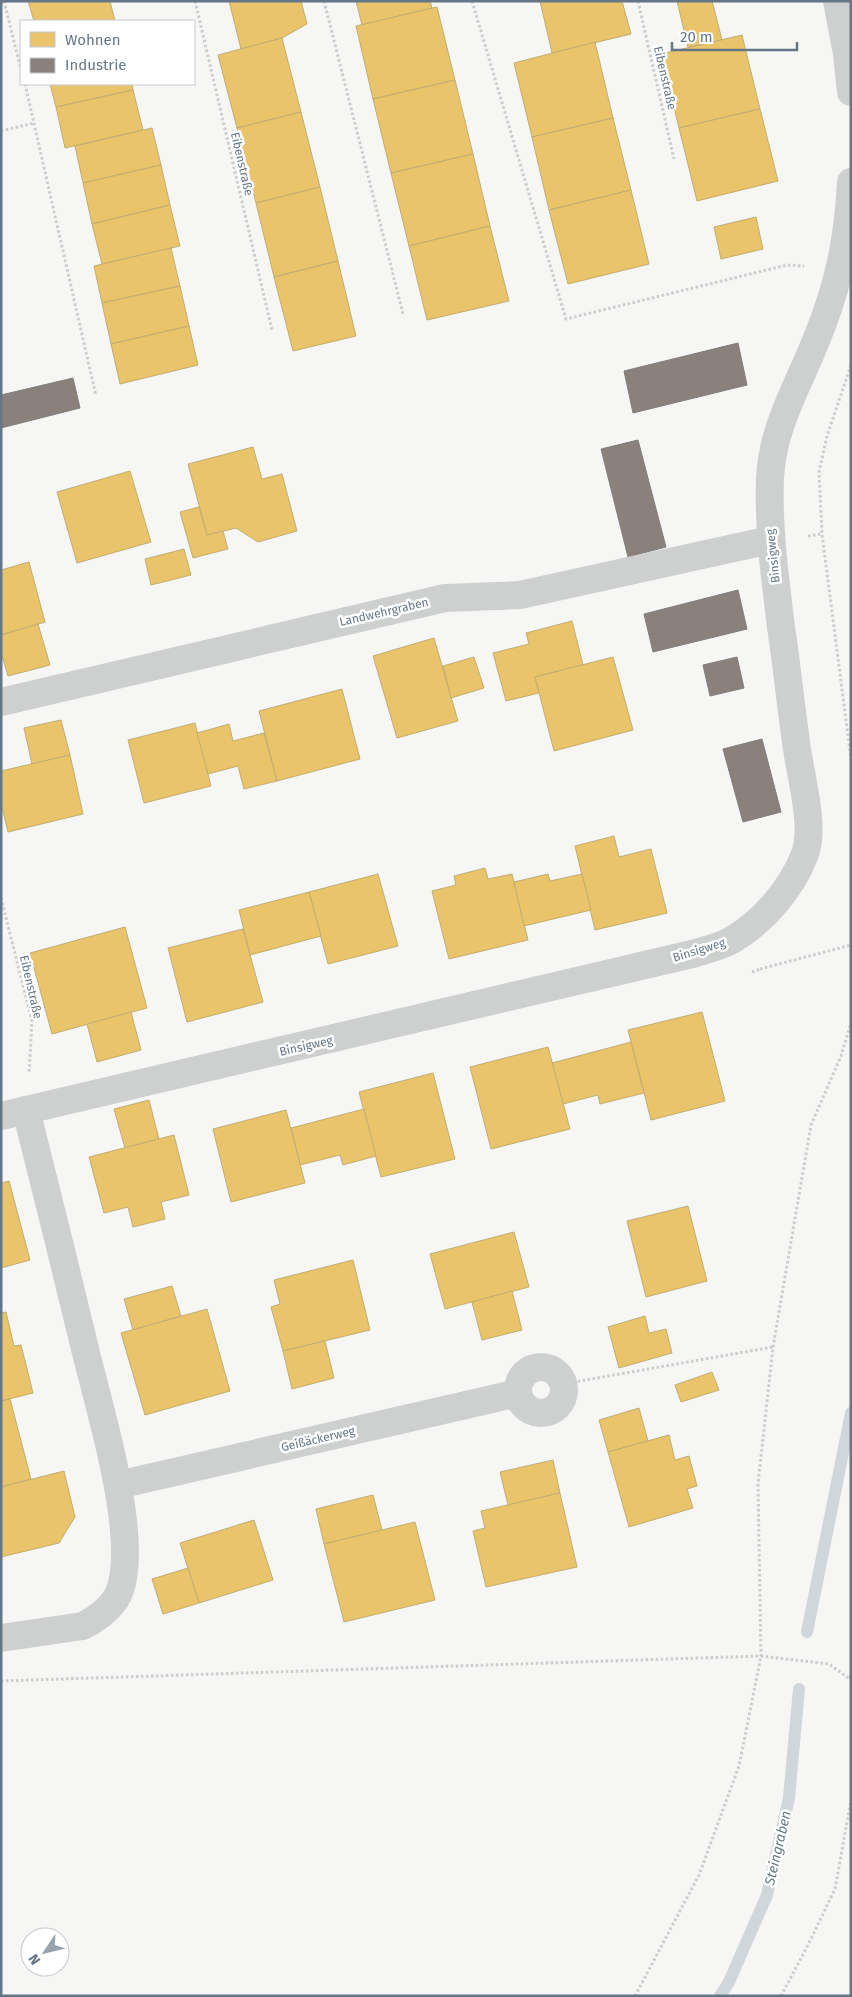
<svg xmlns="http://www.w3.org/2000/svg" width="852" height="1997" font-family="'Fira Sans',sans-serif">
	<rect width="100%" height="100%" fill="#f6f6f5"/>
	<!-- homes -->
	<g fill="#e9c46a" stroke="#c1ad72">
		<polygon points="28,1 110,1 115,21 34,21"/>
		<polygon points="229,1 301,1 307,24 282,38 241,49"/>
		<polygon points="356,1 430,1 432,8 362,25"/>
		<polygon points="540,1 622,1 631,34 552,53"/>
		<polygon points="677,1 712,1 722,40 688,47"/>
		<polygon points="437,7 455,80 373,99 356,26"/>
		<polygon points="742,35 760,109 679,128 661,54"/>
		<polygon points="282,38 301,112 237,128 218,55"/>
		<polygon points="595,42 613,118 532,137 514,63"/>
		<polygon points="455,80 473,154 391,173 373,99"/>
		<polygon points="50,84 132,84 133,90 56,107"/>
		<polygon points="133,90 143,130 65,148 56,107"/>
		<polygon points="760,109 778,181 697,201 679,128"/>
		<polygon points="301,112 320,187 256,203 237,128"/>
		<polygon points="613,118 631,190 549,210 532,137"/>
		<polygon points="152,128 161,165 83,183 75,146"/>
		<polygon points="473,154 490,226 409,246 391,173"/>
		<polygon points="161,165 170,205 92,224 83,183"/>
		<polygon points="320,187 338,261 274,277 256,203"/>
		<polygon points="631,190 649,264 568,284 549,210"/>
		<polygon points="170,205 180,246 102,264 92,224"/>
		<polygon points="756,217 763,249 721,259 714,227"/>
		<polygon points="490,226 509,301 427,320 409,246"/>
		<polygon points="171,248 180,286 102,303 94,266"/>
		<polygon points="338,261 356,336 293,351 274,277"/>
		<polygon points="180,286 189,326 111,344 102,303"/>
		<polygon points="189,326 198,365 120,384 111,344"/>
		<polygon points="253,447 262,479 282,474 297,531 258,542 236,528 207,535 188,464"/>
		<polygon points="130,471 151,542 77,563 57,492"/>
		<polygon points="199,507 207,535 223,531 228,549 193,558 180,512"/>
		<polygon points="184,549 191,575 151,585 145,559"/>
		<polygon points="29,562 45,622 1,635 1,570"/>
		<polygon points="572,621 583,665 535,677 539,693 506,701 493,653 529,644 526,633"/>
		<polygon points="38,624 50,665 8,676 1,652 1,635"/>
		<polygon points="434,638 458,721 397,738 373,656"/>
		<polygon points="474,657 484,688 451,698 443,666"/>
		<polygon points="613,657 633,730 554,751 535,677"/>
		<polygon points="342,689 360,759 277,781 259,711"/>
		<polygon points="61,720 70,755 32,764 24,728"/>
		<polygon points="195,723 211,786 144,803 128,740"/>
		<polygon points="229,724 233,741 264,733 277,781 244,789 238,766 208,774 197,733"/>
		<polygon points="70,755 83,814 8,832 1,803 1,771"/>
		<polygon points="614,836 619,857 651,849 667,913 595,930 575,846"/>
		<polygon points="485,868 488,879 512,874 528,940 449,959 432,891 456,885 454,876"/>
		<polygon points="378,874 398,946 328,964 309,892"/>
		<polygon points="548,874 550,881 582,874 591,910 524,926 514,882"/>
		<polygon points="309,892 321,936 250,955 239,910"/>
		<polygon points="125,927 147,1008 52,1034 30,953"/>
		<polygon points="243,929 263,1002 187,1022 168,948"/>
		<polygon points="131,1012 141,1050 97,1062 87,1024"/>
		<polygon points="702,1012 725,1101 651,1120 628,1030"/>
		<polygon points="631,1042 644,1093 600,1104 598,1095 563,1104 552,1063"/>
		<polygon points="548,1047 570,1129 491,1149 470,1067"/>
		<polygon points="433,1073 455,1159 381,1177 359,1092"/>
		<polygon points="149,1100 159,1139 125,1148 114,1109"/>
		<polygon points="364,1109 376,1156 343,1165 340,1155 300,1165 291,1128"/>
		<polygon points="286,1110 305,1183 231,1202 213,1129"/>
		<polygon points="174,1135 189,1195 161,1202 165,1219 133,1227 128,1207 104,1213 89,1157"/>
		<polygon points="9,1181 30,1260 1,1268 1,1183"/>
		<polygon points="688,1206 707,1281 646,1297 627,1221"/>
		<polygon points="514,1232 529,1287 445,1309 430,1254"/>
		<polygon points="353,1260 370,1330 283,1351 271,1307 280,1304 274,1280"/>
		<polygon points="172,1286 181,1316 133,1330 124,1299"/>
		<polygon points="512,1291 522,1330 482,1340 472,1302"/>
		<polygon points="207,1309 230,1391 145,1415 121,1333"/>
		<polygon points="6,1312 14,1346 21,1345 33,1393 1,1401 1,1313"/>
		<polygon points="645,1316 649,1333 666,1329 672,1353 619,1368 608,1327"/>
		<polygon points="325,1341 334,1378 292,1389 283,1351"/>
		<polygon points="712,1372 719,1390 681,1402 675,1385"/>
		<polygon points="10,1399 31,1479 1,1487 1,1401"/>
		<polygon points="639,1408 648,1441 608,1452 599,1420"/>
		<polygon points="669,1435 675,1460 689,1456 697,1486 687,1489 693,1508 629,1527 608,1452"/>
		<polygon points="553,1460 560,1493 508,1505 500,1472"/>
		<polygon points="64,1471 75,1517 59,1543 1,1557 1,1487"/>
		<polygon points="560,1493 577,1567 486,1587 473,1531 485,1528 481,1511"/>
		<polygon points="373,1495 382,1530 324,1544 316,1509"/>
		<polygon points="254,1520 273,1580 199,1603 180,1543"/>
		<polygon points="415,1522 435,1600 344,1622 324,1544"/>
		<polygon points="188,1568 199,1603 163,1614 152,1579"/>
	</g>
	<!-- industry -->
	<g fill="#8a817c" stroke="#7f7e7f">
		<polygon points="738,343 747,385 633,413 624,371"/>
		<polygon points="73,378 80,408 1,428 1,395"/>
		<polygon points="638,440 666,547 628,557 601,449"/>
		<polygon points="738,590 747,629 653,652 644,614"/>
		<polygon points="737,657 744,688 710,696 703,665"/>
		<polygon points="762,739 781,812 743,822 723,749"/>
	</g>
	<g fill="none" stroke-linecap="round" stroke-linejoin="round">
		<!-- stream -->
		<g stroke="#d0d6da" stroke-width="12">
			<polyline points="807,1632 851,1413"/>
			<polyline points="720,1996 729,1982 767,1895 789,1798 799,1689"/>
		</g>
		<!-- path -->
		<g stroke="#cccccd" stroke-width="3" stroke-dasharray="2.5 2.5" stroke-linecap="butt">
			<polyline points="4,1 21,70"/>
			<polyline points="195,1 272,330"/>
			<polyline points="324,1 403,314"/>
			<polyline points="472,1 566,319 787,265 804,266"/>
			<polyline points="638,1 674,159"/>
			<polyline points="25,84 96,396"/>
			<polyline points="1,131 34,123"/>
			<polyline points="851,365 827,436 819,472 822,534 851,759"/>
			<polyline points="808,536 822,534"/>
			<polyline points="1,898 32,1021 29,1074"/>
			<polyline points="760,969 851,945"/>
			<polyline points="752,972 761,969"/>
			<polyline points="563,1384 773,1347"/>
			<polyline points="850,1678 851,1672"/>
			<polyline points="1,1681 761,1656 758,1484 773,1347 811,1125 841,1056 851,1023"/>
			<polyline points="635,1996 699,1875 739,1766 761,1656 829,1664 851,1680"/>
			<polyline points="781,1996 809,1943 835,1889 851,1800"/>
		</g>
		<!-- street -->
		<g stroke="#ced0d0" stroke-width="28">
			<polyline points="837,1 847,54 851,92"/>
			<polyline points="1,702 445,598 520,595 770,540"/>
			<path d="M1,1116L692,954C705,950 720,947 732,940C764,921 792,888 805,854C815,826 801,778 797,749C791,708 787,667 781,627C775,577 768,528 770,479C772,428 797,388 815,343C838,288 848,241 851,182"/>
			<circle cx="541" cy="1390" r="23"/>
			<polyline points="118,1485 518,1393"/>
			<path d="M1,1638L83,1626C98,1618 114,1607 120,1590C139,1535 99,1407 85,1349C66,1269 46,1190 26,1110"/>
		</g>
	</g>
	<g text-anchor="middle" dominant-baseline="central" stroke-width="5" stroke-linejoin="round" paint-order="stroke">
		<!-- street labels -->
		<g font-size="12" fill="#657786" stroke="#fff">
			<text transform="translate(665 78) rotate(77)">Eibenstraße</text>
			<text transform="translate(242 164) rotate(77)">Eibenstraße</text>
			<text transform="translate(773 556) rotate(-96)">Binsigweg</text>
			<text transform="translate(384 612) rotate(-13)">Landwehrgraben</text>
			<text transform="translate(699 950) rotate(-17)">Binsigweg</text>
			<text transform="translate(31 987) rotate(77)">Eibenstraße</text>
			<text transform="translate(306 1046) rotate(-13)">Binsigweg</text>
			<text transform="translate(318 1439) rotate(-13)">Geißäckerweg</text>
		</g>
		<!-- water labels -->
		<g font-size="14" font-style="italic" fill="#617882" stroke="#fff">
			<text transform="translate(778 1848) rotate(-77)">Steingraben</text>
		</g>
	</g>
	<!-- border -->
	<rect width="852" height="1997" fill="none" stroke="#657786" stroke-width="5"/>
	<!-- legend -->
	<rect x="20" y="20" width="175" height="65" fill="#ffffff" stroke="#c1c9cf"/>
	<rect x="30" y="32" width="25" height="15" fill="#e9c46a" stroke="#c1c9cf"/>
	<text x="65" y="45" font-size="15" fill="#657786">Wohnen</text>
	<rect x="30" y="58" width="25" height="15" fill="#8a817c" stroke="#c1c9cf"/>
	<text x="65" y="70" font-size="15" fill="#657786">Industrie</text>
	<!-- north arrow -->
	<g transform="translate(45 1952) rotate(235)"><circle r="24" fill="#ffffff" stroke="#c1c9cf"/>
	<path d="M0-4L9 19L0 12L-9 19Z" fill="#98a3ad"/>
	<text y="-8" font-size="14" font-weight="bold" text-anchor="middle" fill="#657786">N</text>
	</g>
	<!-- scale -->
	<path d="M672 42v8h125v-8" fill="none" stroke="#657786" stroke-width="2.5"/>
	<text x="680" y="42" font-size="15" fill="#657786" stroke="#ffffff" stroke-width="4" paint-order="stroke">20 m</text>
</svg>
